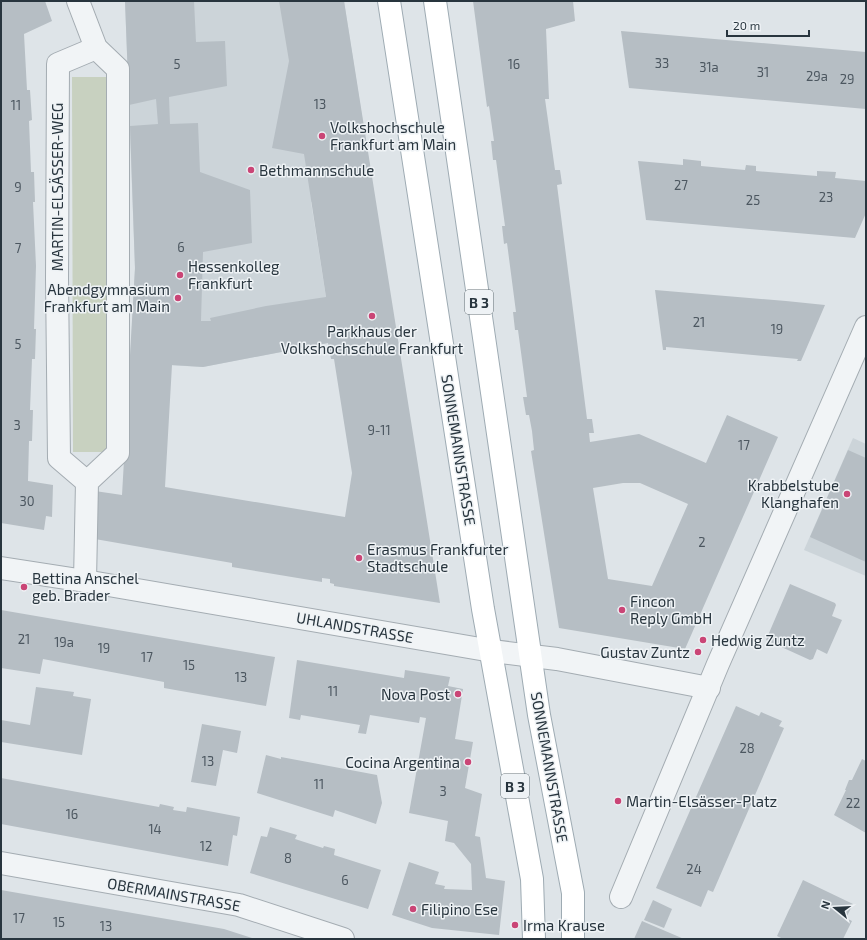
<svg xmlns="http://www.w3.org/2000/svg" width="867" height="940" font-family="'Exo 2',sans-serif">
	<rect width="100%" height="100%" fill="#dee4e8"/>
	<!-- built -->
	<g fill="#ccd4d9">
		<polygon points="125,1 344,1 374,193 311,202 333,342 203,367 130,363 135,268"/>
		<polygon points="853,438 866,444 866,576 804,550"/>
	</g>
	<!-- green -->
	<polygon fill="#c8d1c0" points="72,77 108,77 108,452 73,452"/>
	<!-- building -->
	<g fill="#b6bec4" fill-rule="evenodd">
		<polygon points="1,1 45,1 52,21 24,34 27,90 30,90 32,120 29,121 31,172 34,172 35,202 33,202 36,266 34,329 36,329 35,359 32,359 30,410 33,410 32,441 29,441 28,481 53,485 52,517 46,516 44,530 1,523"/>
		<path d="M125,1H194L196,42L225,41L227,86L169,97L170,124L198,123L200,172L250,190L252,243L203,252L201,321H211L210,318L266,306L326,297L304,154L272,148L289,61L279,1H344L440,603L334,586V584L330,583V579L322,578V582L232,567V563L95,539V491L122,495L135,268L130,126L158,124L156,99L129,105ZM328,343L331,359H334L352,473L345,517L165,487L172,365L203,367Z"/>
		<path d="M473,1H573L575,21L546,29L549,99H545L555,170H560L562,184L557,185L587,419H592L594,433H589L590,442L639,434L706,463L727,415L778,437L685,649L559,628L531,451L534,450L532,431L529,415H526L523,397H527L518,330H515L513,312H516L507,243L504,244L502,226H505L496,160H493L491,141H494L489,106L487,107ZM623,483H640L688,504L652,586L608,579L593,488Z"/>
		<polygon points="621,31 866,52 866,109 629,88"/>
		<polygon points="683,159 701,161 701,166 745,170 746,165 756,166 756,171 817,176 817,171 836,172 835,178 866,181 866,213 855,238 646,220 638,161 683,165"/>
		<polygon points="655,290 786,301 825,305 801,361 797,361 798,359 666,347 666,350 663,350"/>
		<polygon points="848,450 866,458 866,562 810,537"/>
		<polygon points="790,584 835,603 836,605 832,616 842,620 827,654 817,649 813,659 810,660 766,640"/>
		<polygon points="1,610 275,657 266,706 164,688 164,682 43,659 40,674 1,668"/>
		<polygon points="297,660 404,678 405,670 450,677 448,686 463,689 455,739 473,742 465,788 482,794 475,836 480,837 486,878 505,881 499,935 432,928 392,915 409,862 439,872 435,884 445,886 444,889 472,890 471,864 454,843 445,841 448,821 409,813 426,718 420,717 419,723 370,715 366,734 358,733 360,725 301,715 300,720 289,718"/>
		<polygon points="36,687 74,692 73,696 91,699 82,755 1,742 1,720 30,725"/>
		<polygon points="736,706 759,716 761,712 782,721 779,726 784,728 713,892 708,890 701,907 656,888"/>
		<polygon points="202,724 241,731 237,753 223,750 216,786 191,782"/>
		<polygon points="266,755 281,759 281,757 377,775 382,803 376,824 335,810 333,817 257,793"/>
		<polygon points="862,759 866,761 866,833 834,815 846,790 845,790 849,780 852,780"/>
		<polygon points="1,778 159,807 160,804 174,807 173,810 186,812 187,807 240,817 237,836 233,835 228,866 1,824"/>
		<polygon points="270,827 297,835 295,839 323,848 324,846 335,849 334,855 381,870 368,909 250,873 261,836 267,837"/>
		<polygon points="803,880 853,904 846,918 852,921 843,939 783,939 777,936"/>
		<polygon points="1,890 224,929 252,938 251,939 1,939"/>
		<polygon points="653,900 672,909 664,928 644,920"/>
		<polygon points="642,921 684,939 634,939"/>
	</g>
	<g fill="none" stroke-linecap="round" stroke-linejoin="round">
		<defs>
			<g id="minor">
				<polyline points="78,1 96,48 118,69 118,453 87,482 85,581"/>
				<polyline points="87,482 59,458 57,279 58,64 96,48"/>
				<polyline points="1,568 85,581 492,651 557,659 709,688"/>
				<polyline points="1,863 239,905 343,939"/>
				<polyline points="621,897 718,664 866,327"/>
			</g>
			<g id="primary">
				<polyline points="389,1 483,609 532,879 534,939"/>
				<polyline points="435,1 539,715 573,893 573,939"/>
			</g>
		</defs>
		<!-- minor casing -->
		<use href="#minor" stroke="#a4acb2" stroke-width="24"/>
		<!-- primary casing -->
		<use href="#primary" stroke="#9eabb3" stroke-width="24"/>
		<!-- minor -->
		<use href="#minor" stroke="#f1f4f6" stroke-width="22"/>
		<!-- primary -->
		<use href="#primary" stroke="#fff" stroke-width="22"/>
	</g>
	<!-- markers -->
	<g fill="#ca4576" stroke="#eef2f5" stroke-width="1.5">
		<circle cx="322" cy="136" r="4"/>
		<circle cx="251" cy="170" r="4"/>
		<circle cx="180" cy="275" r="4"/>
		<circle cx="178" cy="298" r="4"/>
		<circle cx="372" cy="316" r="4"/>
		<circle cx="847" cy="494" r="4"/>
		<circle cx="359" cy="558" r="4"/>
		<circle cx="24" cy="587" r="4"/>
		<circle cx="622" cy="610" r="4"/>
		<circle cx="703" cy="640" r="4"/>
		<circle cx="698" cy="652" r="4"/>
		<circle cx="458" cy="694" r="4"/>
		<circle cx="468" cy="762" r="4"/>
		<circle cx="618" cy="801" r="4"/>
		<circle cx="413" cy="909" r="4"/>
		<circle cx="515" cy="925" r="4"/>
	</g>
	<g text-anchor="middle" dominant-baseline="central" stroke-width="3" stroke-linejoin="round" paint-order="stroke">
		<!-- number labels -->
		<g font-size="13" fill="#4c5760">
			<text x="662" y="63">33</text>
			<text x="177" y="64">5</text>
			<text x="514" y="64">16</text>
			<text x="709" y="67">31a</text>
			<text x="763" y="72">31</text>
			<text x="817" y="76">29a</text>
			<text x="847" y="79">29</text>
			<text x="320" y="104">13</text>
			<text x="16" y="105">11</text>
			<text x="681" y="185">27</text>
			<text x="18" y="187">9</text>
			<text x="826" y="197">23</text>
			<text x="753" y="200">25</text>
			<text x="181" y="247">6</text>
			<text x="18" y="248">7</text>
			<text x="699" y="322">21</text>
			<text x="777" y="329">19</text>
			<text x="18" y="344">5</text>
			<text x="17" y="425">3</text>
			<text x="379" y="430">9-11</text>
			<text x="744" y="445">17</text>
			<text x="27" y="501">30</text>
			<text x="702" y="542">2</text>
			<text x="24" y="639">21</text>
			<text x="64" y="642">19a</text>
			<text x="104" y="648">19</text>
			<text x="147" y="657">17</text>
			<text x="189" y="665">15</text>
			<text x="241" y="677">13</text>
			<text x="333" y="691">11</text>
			<text x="747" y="748">28</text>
			<text x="208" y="761">13</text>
			<text x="319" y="784">11</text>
			<text x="443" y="791">3</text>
			<text x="853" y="803">22</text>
			<text x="72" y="814">16</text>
			<text x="155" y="829">14</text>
			<text x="206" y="846">12</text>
			<text x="288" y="858">8</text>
			<text x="694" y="869">24</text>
			<text x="345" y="880">6</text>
			<text x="19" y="918">17</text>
			<text x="59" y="922">15</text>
			<text x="106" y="926">13</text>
		</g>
		<!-- shield labels -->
		<g fill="#eef2f5" stroke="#636e75" stroke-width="1">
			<rect x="465" y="290" width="28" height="24" rx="3"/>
			<rect x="501" y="774" width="28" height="24" rx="3"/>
		</g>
		<g font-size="14" font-weight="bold" fill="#28353e">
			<text x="479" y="302">B 3</text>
			<text x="515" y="786">B 3</text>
		</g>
		<!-- poi labels -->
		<g font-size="15" fill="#28353e" stroke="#eef2f5" text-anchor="start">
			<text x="330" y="127">Volkshochschule<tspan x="330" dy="17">Frankfurt am Main</tspan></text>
			<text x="259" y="170">Bethmannschule</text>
			<text x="188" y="266">Hessenkolleg<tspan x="188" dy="17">Frankfurt</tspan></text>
			<text x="170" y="289" text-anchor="end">Abendgymnasium<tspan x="170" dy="17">Frankfurt am Main</tspan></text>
			<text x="372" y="331" text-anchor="middle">Parkhaus der<tspan x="372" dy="17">Volkshochschule Frankfurt</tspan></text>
			<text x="839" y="485" text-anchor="end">Krabbelstube<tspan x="839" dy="17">Klanghafen</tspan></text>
			<text x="367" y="549">Erasmus Frankfurter<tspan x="367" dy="17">Stadtschule</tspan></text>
			<text x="32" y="578">Bettina Anschel<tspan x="32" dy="17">geb. Brader</tspan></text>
			<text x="630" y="601">Fincon<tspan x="630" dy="17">Reply GmbH</tspan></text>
			<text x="711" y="640">Hedwig Zuntz</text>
			<text x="690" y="652" text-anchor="end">Gustav Zuntz</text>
			<text x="450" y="694" text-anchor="end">Nova Post</text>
			<text x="460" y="762" text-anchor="end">Cocina Argentina</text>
			<text x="626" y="801">Martin-Elsässer-Platz</text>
			<text x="421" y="909">Filipino Ese</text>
			<text x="523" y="925">Irma Krause</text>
		</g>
		<!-- street labels -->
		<g font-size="15" fill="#28353e" stroke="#eef2f5">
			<text transform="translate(57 187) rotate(-90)">MARTIN-ELSÄSSER-WEG</text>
			<text transform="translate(459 450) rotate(81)">SONNEMANNSTRASSE</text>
			<text transform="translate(355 627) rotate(10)">UHLANDSTRASSE</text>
			<text transform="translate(550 767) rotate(80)">SONNEMANNSTRASSE</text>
			<text transform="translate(174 894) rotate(10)">OBERMAINSTRASSE</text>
		</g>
	</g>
	<!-- border -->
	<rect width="867" height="940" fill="none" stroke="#28353e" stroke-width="4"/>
	<!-- north arrow -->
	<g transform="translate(835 908) rotate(288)" stroke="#eef2f5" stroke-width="3" paint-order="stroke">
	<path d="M0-3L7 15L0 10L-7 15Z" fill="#28353e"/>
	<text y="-6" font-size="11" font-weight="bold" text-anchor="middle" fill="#28353e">N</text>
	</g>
	<!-- scale -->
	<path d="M727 30v6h82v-6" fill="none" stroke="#28353e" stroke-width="2"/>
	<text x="733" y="30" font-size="12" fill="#28353e" stroke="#eef2f5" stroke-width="3" paint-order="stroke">20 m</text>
</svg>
